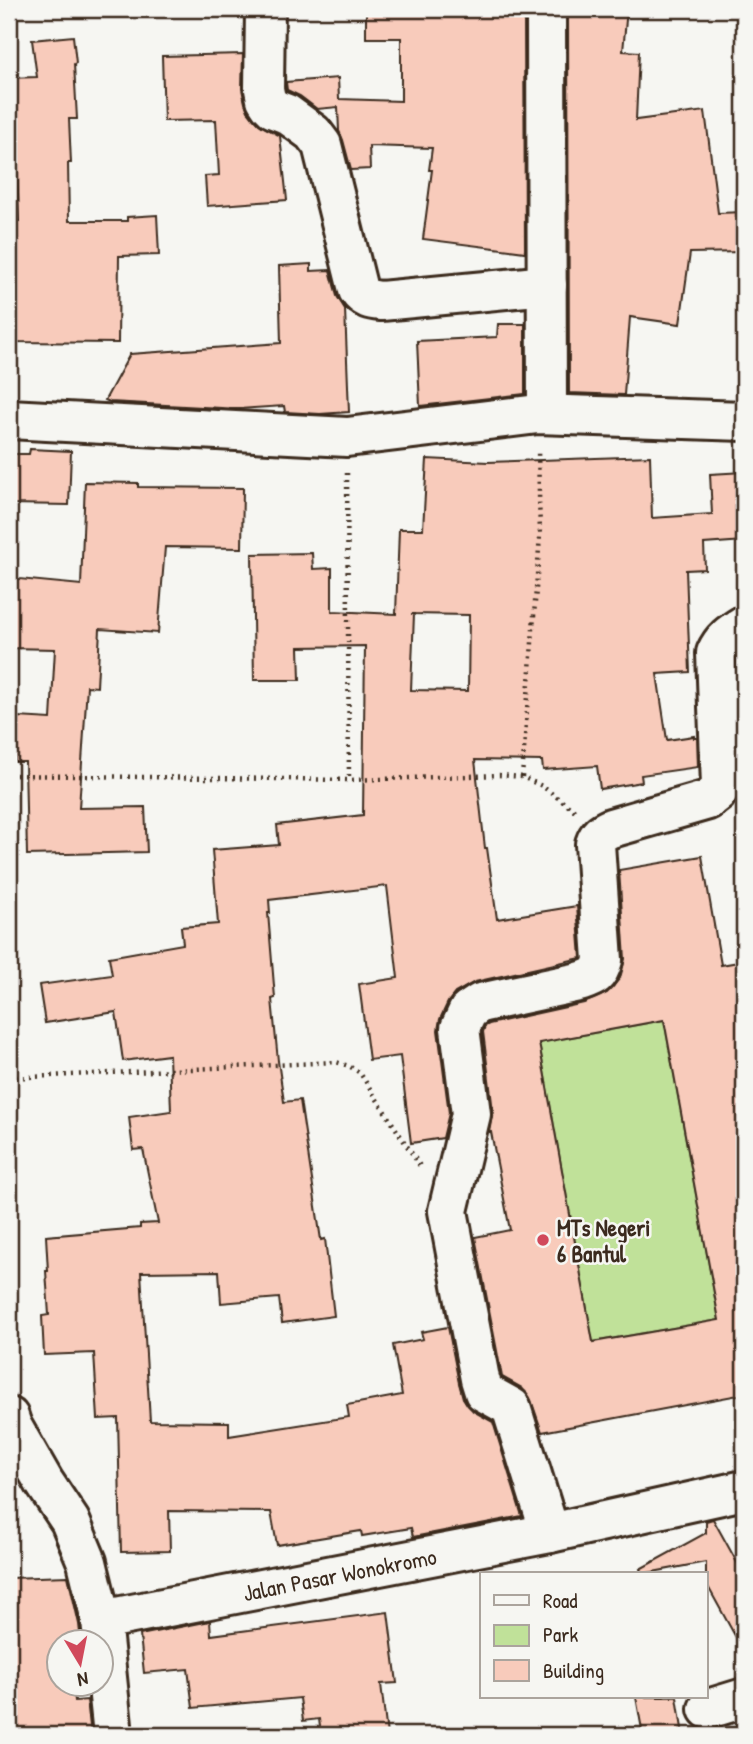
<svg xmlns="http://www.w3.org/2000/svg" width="753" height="1744" font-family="'Patrick Hand',sans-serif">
	<rect width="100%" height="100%" fill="#f6f6f2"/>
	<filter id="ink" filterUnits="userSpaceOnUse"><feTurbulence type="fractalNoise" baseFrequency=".0143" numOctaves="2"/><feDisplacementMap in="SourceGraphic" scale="14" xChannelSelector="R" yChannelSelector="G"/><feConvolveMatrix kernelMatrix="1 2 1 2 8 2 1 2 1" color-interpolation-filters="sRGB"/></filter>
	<g filter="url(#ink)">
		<!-- green -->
		<polygon fill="#c0e199" stroke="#7e865c" stroke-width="2" points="664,1020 719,1320 593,1342 539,1043"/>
		<!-- building -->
		<g fill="#f8cbbb" stroke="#3b2a1e" stroke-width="2" fill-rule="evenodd">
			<polygon points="366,9 524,9 525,252 423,239 432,170 429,170 432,148 369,146 370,169 351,170 343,140 339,131 338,107 317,109 300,96 287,90 286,82 338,78 339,99 401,101 401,38 366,38"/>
			<polygon points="568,9 627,9 623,51 639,52 636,120 705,111 718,213 744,212 744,252 690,253 680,324 630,317 624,395 569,393"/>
			<polygon points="73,36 76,63 74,64 77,119 69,119 71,163 68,163 69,221 127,221 127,217 157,215 159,255 119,256 118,343 12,342 12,261 9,261 9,221 19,221 17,166 12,166 9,125 9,78 37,77 32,40"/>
			<polygon points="243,54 242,89 245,103 248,111 259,124 280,136 287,200 207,206 205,176 219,175 216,120 164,121 162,56"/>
			<polygon points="311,264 311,271 330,270 337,296 345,309 349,412 320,414 285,412 284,406 240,409 110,402 105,400 130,354 281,343 279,266"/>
			<polygon points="498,324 525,324 525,394 420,406 417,341 497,337"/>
			<polygon points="30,449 71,451 69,505 9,504 9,454 29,454"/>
			<path d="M650,456L652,518L712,514L710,474L744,472V541L704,544L705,569L686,570L690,672L657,674L667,740L694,736V738H697L698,767L641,775L642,782L600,789L597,766L543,770L542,761L475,760L485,848H487L497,919L577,906L581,958L475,982L455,993L448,1002L440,1019L438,1030L449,1113L443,1138L411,1143L400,1056L369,1060L359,984L398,978L387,886L269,900L270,913H268L275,998L272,999L278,1061L284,1102L300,1100L321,1240L325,1239L334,1316L282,1323L279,1298L221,1303L219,1271L141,1272L150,1421L229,1422V1436L349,1417L347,1405L402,1395L393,1345L423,1339L421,1332L448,1327L459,1383L463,1398L473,1411L493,1422L522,1516L413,1537L411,1528L362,1536L361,1531L277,1545L271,1512L169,1511L170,1551L121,1552L118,1418L98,1419L94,1353L44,1355L42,1316L49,1315L46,1271H48L46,1236L140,1228V1224L158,1223L143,1149L133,1150L129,1117L171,1111L169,1055L123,1061L116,1012L45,1023L39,985L112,975L109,957L183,944L181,927L218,924L212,850L279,845L277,825L363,815L365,646L299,647L300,680H254L252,554L312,553L313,569L332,568V611L396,614L399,529H423L427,459L488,462ZM411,614L469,615L468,691L411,690L414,614Z"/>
			<polygon points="85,482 138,483 138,487 243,488 242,548 165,547 158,633 100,629 97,687 87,686 79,808 145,807 147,852 27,855 25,762 15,762 18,717 51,719 55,649 9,648 9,578 81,585"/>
			<path d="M702,856L721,965L744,961V1394L542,1432L531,1400L522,1388L502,1377L475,1237L510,1230L491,1132H489L493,1111L483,1032L485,1026L489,1024L584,1003L607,993L620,978L625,959L619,870ZM664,1020L719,1320L593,1342L539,1043Z"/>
			<polygon points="713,1519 744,1575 744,1652 706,1583 706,1562 642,1574 640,1569 706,1533 706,1521"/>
			<polygon points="68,1576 79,1624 81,1642 60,1642 60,1684 73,1684 75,1701 87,1700 91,1735 9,1735 9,1578"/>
			<polygon points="388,1612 397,1683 381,1684 387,1735 321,1735 319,1719 303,1721 300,1698 193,1708 188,1669 144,1673 140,1635 210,1621 211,1635"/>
			<polygon points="636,1697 677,1697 683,1735 643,1735"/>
		</g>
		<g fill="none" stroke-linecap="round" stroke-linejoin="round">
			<defs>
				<g id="minor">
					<path d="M265,9L264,89L266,99L270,105L274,109L287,114L313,133L322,145L358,290C364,299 371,300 381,301L547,285"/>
					<polyline points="546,9 547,414"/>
					<polyline points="9,419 347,437 538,414 744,421"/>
					<polyline points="9,1417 12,1426 44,1482 70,1521 87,1562 101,1620 113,1735"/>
					<path d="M550,1533L511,1407L484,1392L480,1379L448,1211L471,1114L460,1028L468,1011L480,1003L579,982C594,977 599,976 603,960L595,844C598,835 602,832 611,828L708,800L717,793L721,786L716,653C722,639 731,633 744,625"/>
					<path id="s1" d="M101,1620L550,1533L744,1490"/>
					<polyline points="708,1709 744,1698"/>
				</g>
			</defs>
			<!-- minor casing -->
			<use href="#minor" stroke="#3b2a1e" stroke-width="44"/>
			<!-- path -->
			<g stroke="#3b2a1e" stroke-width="4.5" stroke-dasharray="2 5" stroke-linecap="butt">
				<polyline points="347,473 349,780"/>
				<polyline points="9,775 349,780 499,775 522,777 542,786 575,811"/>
				<polyline points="522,777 540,535 538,450"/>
				<polyline points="9,1078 336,1062 349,1066 360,1073 420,1166"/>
			</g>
			<!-- minor -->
			<use href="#minor" stroke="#f6f6f2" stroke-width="38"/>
		</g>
	</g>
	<!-- markers -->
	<circle fill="#d1495b" stroke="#f6f6f2" stroke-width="2.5" cx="543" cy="1240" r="7"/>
	<g text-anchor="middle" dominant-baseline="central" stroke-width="5" stroke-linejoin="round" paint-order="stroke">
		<!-- poi labels -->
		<g font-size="23" font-weight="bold" fill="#3b2a1e" stroke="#f6f6f2" text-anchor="start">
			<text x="557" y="1227">MTs Negeri<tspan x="557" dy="26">6 Bantul</tspan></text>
		</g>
		<!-- street labels -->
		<g font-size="23" fill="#3b2a1e" stroke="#f6f6f2">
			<text stroke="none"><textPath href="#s1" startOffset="243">Jalan Pasar Wonokromo</textPath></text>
		</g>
	</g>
	<!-- margin -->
	<rect width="753" height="1744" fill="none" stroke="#f6f6f2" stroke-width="35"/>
	<rect x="18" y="18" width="718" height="1709" fill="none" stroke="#3b2a1e" stroke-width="2.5" filter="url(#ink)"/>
	<!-- legend -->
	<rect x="480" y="1572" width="228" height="126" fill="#f6f6f2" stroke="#aba49d" stroke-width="2"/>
	<rect x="494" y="1595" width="35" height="10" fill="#f6f6f2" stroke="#aba49d" stroke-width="2"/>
	<text x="543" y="1608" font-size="21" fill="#3b2a1e">Road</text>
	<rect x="494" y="1625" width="35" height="21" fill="#c0e199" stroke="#aba49d" stroke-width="2"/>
	<text x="543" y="1642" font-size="21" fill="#3b2a1e">Park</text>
	<rect x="494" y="1660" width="35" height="21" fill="#f8cbbb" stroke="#aba49d" stroke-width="2"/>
	<text x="543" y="1678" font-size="21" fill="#3b2a1e">Building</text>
	<!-- north arrow -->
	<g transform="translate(80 1663) rotate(170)"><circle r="33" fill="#f6f6f2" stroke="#aba49d" stroke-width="2"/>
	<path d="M0-5L12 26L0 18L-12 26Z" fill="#d1495b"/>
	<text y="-10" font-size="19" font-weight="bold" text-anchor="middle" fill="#3b2a1e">N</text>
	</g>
</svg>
